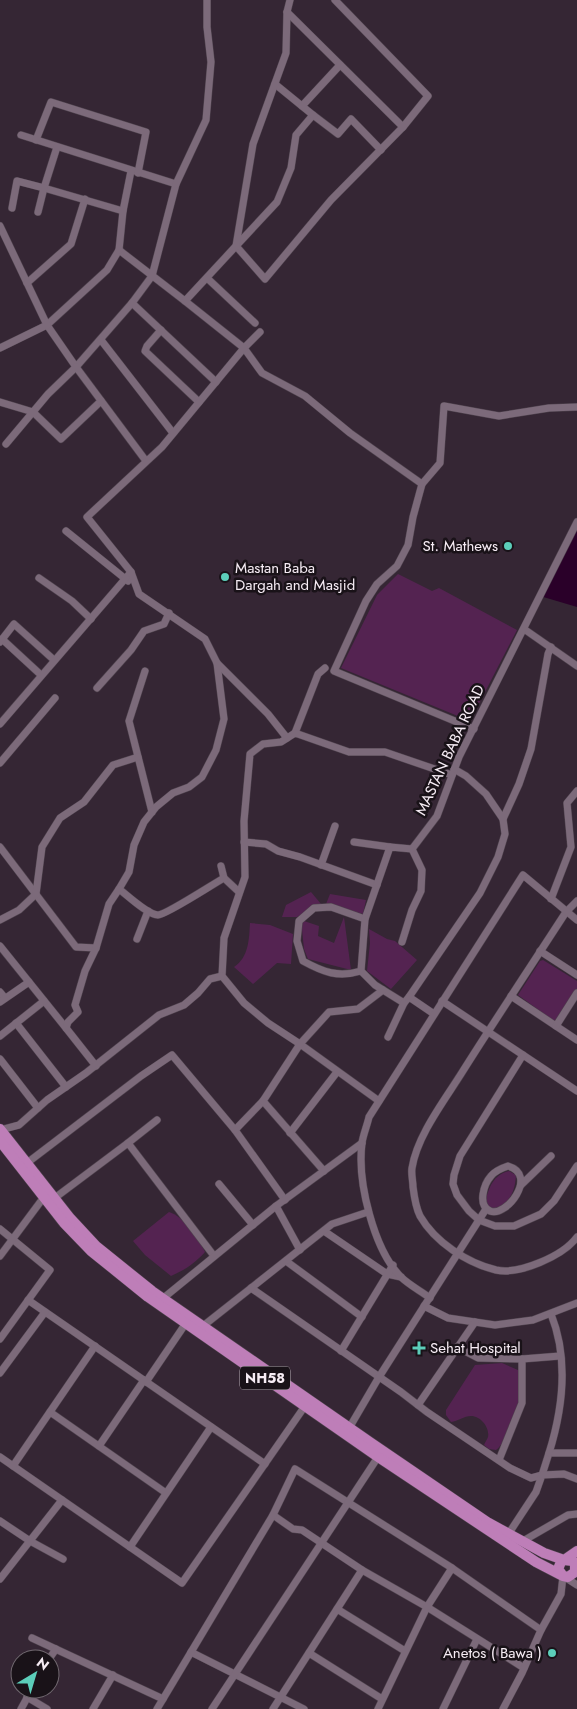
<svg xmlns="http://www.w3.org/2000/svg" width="577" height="1709" font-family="Jost,sans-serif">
	<rect width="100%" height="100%" fill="#352634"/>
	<!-- green -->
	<g fill="#542351">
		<polygon points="398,574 432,591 439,588 517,630 470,721 341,668 377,595"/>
		<polygon points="311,892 321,904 297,917 282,917 286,905"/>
		<polygon points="330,894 366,900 363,914 326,904"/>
		<polygon points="344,917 351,970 308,959 304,949 301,920 319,926 318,936 334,943"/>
		<path d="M250,923L270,925L293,934L291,964L277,963L253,984L234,967C249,957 249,939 250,923Z"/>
		<polygon points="369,929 387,939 395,941 417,960 391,989 367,971 370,943"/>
		<polygon points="543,960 577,981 577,992 555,1022 518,995 540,961"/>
		<path d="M509,1171L516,1175C515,1192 510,1202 495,1210L490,1209L485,1202C489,1187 493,1175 509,1171Z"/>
		<path d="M169,1212C183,1216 199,1239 205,1252C195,1263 185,1270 171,1276L145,1255L133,1241Z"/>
		<path d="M502,1363L518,1370C520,1379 522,1388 521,1398C519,1411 506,1443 496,1450L489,1449L484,1445C485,1442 487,1440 488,1437C490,1428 481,1416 471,1416C464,1416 458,1421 451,1422L446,1415V1410L475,1365Z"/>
	</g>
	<!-- water -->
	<polygon fill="#2a0029" points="577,520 577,607 540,596"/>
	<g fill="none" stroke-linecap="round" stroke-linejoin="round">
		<defs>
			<g id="minor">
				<polyline points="335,0 428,96 403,127"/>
				<polyline points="275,84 313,115 296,135 291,168 277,202 236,246 265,279 331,200 403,127 287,12"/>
				<polyline points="302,106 340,65"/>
				<polyline points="313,115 338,134 351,119 381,150"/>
				<polyline points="21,135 176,184 152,276 132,303 76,367 47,325 107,270 119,250 185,301"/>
				<polyline points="36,140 51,102 146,132 138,173"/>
				<polyline points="57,147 44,188 123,211"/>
				<polyline points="176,184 206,120 211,62 207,27 207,0"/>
				<polyline points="12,208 17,181 44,188 38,212"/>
				<polyline points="0,226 47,325 0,348"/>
				<polyline points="119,250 123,211 131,171"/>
				<polyline points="207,278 255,323"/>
				<polyline points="27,283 71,244 85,199"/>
				<polyline points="132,303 216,382"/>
				<polyline points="161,330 147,346 145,351 199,402"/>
				<polyline points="260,332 244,348 262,373 305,396 350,433 422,484 413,517 408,545 397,566 377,584 366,601 334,671 474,729"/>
				<polyline points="101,340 173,433"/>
				<polyline points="0,402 33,412 61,439 101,401"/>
				<polyline points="6,444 48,394 76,367 146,461"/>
				<polyline points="422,484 440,463 444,406 499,416 549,408 577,407"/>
				<polyline points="66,531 128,581"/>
				<polyline points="39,578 72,601 91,619"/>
				<polyline points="524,629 577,666"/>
				<polyline points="2,639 41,675"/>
				<polyline points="0,642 14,624 54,660"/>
				<polyline points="217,663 268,714 287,738"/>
				<polyline points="145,671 129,721 152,812"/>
				<polyline points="97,688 131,650 144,631 164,624 169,613"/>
				<polyline points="0,724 131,572"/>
				<polyline points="295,733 318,674 325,668"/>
				<polyline points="0,763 55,698"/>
				<polyline points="503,819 519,784 531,749 548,654 551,647"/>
				<polyline points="244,842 266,844 278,851 300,857 377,885"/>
				<polyline points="354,842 390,847"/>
				<polyline points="0,847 76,947 96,948"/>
				<polyline points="321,865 335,826"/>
				<polyline points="221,866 224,878 239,892"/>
				<polyline points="119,889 129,872 134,845 144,822 156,807 173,793 189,787 202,777 216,750 224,719 217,663 205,639 139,594 131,572 87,517 162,447 244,348 185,301 236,246 253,144 286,53 287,12 290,0"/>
				<polyline points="551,899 571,847 567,803 577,791"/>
				<path d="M577,901L566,912C531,966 495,1020 461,1074C444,1101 417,1136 412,1168C411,1174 413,1181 413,1187C414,1195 416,1208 420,1216C435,1242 467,1263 496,1270C519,1275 563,1256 577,1237"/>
				<polyline points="0,920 19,910 36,894 42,847 60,818 84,802 113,765 138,757"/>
				<polyline points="137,939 148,911"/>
				<polyline points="402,942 412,910 421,891 422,870 412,849"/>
				<polyline points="0,946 66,1028"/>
				<polyline points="540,951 577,975"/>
				<path d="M361,971C338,978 323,972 303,961L297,941L299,921L314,908L331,907L365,919"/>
				<polyline points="0,992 5,998"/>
				<polyline points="511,996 577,1040"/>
				<polyline points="409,997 480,893 498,857 505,834 503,819 486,794 466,776 454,769"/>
				<polyline points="442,1001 577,1091"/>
				<polyline points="0,1002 29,982"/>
				<polyline points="434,1014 409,997 404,1003 375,985 361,971 365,919 390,847 412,849 437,816 459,757 577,522"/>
				<polyline points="16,1023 66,1087"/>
				<polyline points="556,1026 577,993"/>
				<polyline points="0,1036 44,1001"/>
				<polyline points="388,1037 404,1003"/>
				<polyline points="523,1055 460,1156 454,1175 453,1184 457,1195 469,1211 479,1220 495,1226 514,1226 541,1214 554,1201 577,1166"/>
				<polyline points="0,1059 38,1108"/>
				<path d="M96,1066L66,1028L68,1022L78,1012L75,1005L85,971L96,948L109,904L119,889C127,895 148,915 158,915C166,915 213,884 224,878"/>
				<polyline points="263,1101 235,1130 285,1200"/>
				<polyline points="379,1101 300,1044 268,1023 244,1003 222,976 224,938 245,877 244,821 250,754 263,744 281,742 295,733 349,752 385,752 452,775"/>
				<polyline points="157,1120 128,1143 214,1256"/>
				<polyline points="0,1130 19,1125 47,1100 86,1073 159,1015 184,1005 198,993 210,979 222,976"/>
				<polyline points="290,1133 337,1072"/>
				<polyline points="27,1163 141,1076 172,1055 235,1130"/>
				<path d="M508,1166C539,1175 506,1218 490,1211C477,1205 484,1184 491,1176C495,1171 502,1168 508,1166Z"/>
				<polyline points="324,1171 263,1101 300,1044 329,1012 358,1009 383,990"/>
				<polyline points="219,1184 253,1225"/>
				<polyline points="521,1185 551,1156"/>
				<polyline points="52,1200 128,1143"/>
				<polyline points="276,1206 300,1250"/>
				<polyline points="0,1229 50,1270 0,1339"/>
				<polyline points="324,1231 387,1274 401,1277"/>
				<polyline points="0,1256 44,1197"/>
				<polyline points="286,1261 362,1317"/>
				<polyline points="251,1288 401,1392 427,1412 510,1468 531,1478 542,1475 549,1453 577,1453"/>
				<path d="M430,1298C421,1291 409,1285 401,1277C374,1250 357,1182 362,1143C363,1135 367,1126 369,1117L523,875L577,920"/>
				<polyline points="28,1300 265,1464"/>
				<polyline points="161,1300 276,1206 362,1143"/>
				<polyline points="424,1306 448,1318 495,1325 533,1320 577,1303"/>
				<polyline points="203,1326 332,1224 368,1212"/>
				<polyline points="457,1347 478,1358 522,1359 560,1356"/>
				<polyline points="341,1351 393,1265"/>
				<polyline points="0,1373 45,1312"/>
				<polyline points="146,1382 186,1323"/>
				<polyline points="418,1405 475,1322"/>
				<polyline points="50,1412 166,1493"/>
				<polyline points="348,1430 379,1377 486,1209"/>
				<polyline points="99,1446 144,1380"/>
				<path d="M549,1453C563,1408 569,1359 551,1314"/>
				<polyline points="0,1457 182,1583 305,1406"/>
				<polyline points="499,1460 522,1403 522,1359"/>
				<polyline points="13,1466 95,1346"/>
				<polyline points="273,1515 293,1529 302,1530 362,1570 427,1607 524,1668"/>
				<polyline points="0,1521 30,1541 63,1559"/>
				<polyline points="509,1533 536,1492 542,1475 564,1474 577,1479"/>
				<polyline points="523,1541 568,1515 577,1514"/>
				<polyline points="130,1547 211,1427"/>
				<polyline points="0,1579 62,1500"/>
				<polyline points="337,1609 405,1651"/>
				<polyline points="32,1638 163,1699"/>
				<polyline points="191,1652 304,1709"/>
				<polyline points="309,1653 382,1699"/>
				<polyline points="49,1659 56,1649"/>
				<polyline points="27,1697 47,1709"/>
				<polyline points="21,1709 32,1689"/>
				<polyline points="93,1709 113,1675"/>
				<polyline points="157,1709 273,1515 295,1469 452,1568 541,1630"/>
				<polyline points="212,1709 378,1457"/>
				<polyline points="273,1709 362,1570"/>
				<polyline points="378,1709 427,1607 452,1568"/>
				<polyline points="443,1709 477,1639"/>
				<polyline points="503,1709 522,1673 541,1630 561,1594 563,1576 577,1585"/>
			</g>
			<g id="highway">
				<polyline points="0,1129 70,1218 96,1246 152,1291 370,1442 487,1522 544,1553 564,1560 577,1551"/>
				<polyline points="0,1141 64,1223 91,1251 148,1297 378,1457 536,1562 563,1576 568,1577 575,1572 575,1565 573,1561 564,1560 561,1562 558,1569 563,1576"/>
			</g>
		</defs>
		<!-- minor casing -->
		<use href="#minor" stroke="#50444f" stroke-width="8"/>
		<!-- highway casing -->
		<use href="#highway" stroke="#50444f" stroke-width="11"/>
		<!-- minor -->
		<use href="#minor" stroke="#7c6a7a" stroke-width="7"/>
		<!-- highway -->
		<use href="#highway" stroke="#be7eb8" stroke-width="10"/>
	</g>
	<!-- markers -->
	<g fill="#5cceba" stroke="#191218" stroke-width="2">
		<circle cx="508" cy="546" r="5"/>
		<circle cx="225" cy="577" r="5"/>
		<path d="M416.5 1340.5h5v5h5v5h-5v5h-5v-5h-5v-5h5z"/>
		<circle cx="552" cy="1653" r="5"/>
	</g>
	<g text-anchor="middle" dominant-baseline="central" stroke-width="5" stroke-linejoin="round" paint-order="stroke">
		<!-- shield labels -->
		<rect fill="#191218" stroke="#b4abb2" stroke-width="1" x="240" y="1366.5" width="50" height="23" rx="4"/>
		<g font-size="14" font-weight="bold" fill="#f6ecf4">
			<text x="265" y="1378">NH58</text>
		</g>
		<!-- poi labels -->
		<g font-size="15" fill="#f6ecf4" stroke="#191218" text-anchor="end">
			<text x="498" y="546">St. Mathews</text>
			<text x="235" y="568" text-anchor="start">Mastan Baba<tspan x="235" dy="17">Dargah and Masjid</tspan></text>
			<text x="430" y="1348" text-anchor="start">Sehat Hospital</text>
			<text x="542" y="1653">Anetos ( Bawa )</text>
		</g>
		<!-- street labels -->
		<g font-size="15" fill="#f6ecf4" stroke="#191218">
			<text transform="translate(450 750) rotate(-65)">MASTAN BABA ROAD</text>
		</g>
	</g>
	<!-- north arrow -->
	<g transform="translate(35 1674) rotate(38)"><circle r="24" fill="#191218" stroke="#716970"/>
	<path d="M0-4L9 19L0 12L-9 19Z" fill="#5cceba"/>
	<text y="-8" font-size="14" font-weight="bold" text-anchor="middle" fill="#f6ecf4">N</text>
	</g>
</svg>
